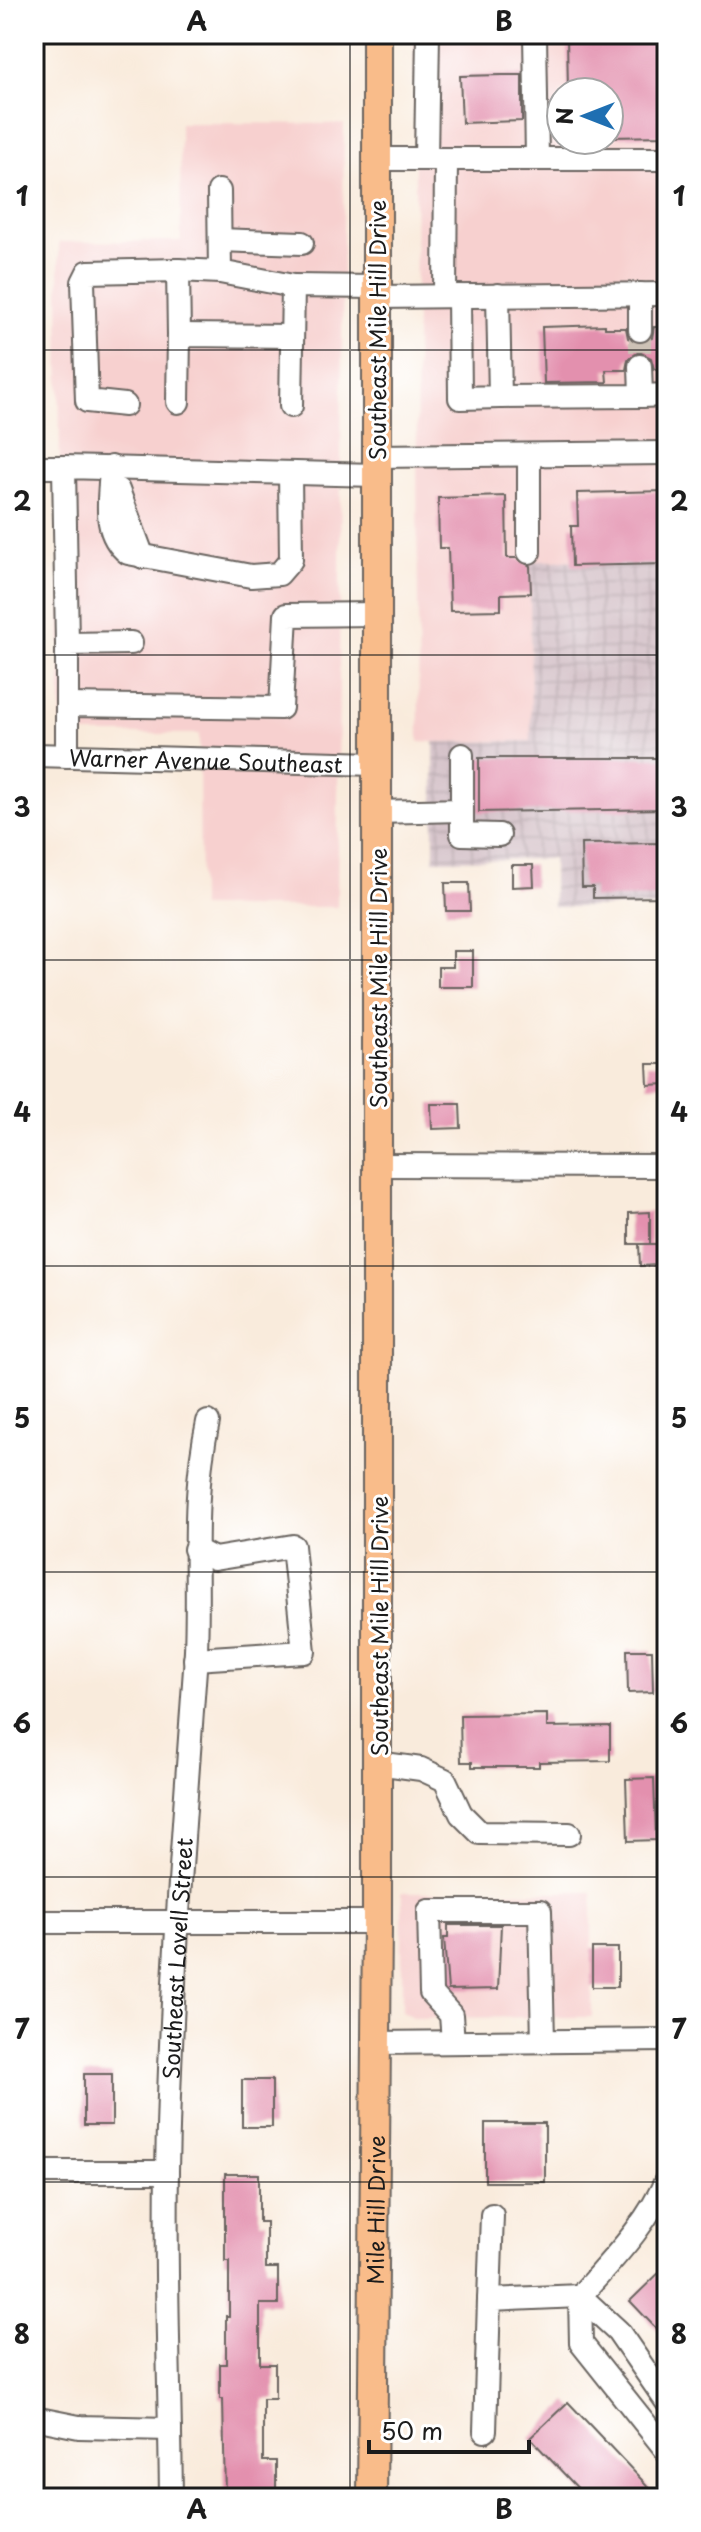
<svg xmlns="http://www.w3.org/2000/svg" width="701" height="2532" font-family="'Playpen Sans',sans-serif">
	<defs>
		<pattern id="industrial-grid" width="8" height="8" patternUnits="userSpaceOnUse" patternTransform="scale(2)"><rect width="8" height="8" fill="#d2bec5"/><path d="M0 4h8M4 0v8" fill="none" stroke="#b4a3a9"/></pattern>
	</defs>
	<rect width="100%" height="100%" fill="#fff"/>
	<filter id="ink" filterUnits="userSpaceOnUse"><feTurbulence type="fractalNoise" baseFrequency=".0125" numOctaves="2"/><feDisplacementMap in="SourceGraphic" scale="16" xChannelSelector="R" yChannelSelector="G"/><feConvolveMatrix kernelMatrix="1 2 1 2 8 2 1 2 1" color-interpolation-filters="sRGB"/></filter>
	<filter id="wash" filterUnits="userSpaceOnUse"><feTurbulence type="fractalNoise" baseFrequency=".006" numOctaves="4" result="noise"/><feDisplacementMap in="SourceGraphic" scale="32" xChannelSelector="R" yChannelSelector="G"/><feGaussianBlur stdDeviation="1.8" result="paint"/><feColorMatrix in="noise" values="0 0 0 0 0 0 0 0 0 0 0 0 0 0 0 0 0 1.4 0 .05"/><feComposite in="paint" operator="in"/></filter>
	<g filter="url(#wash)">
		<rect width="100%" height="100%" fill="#f9ebdc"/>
		<!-- built -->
		<g fill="#f7d0cf" fill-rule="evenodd">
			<path d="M414,34H667V560L530,561L531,741L419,742ZM561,92H609V140H561Z"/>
			<polygon points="180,123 344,124 337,907 200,907 199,734 61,734 59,242 181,241"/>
			<polygon points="402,1892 592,1892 592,2017 415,2018 402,2011"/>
		</g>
		<!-- industrial -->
		<polygon fill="url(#industrial-grid)" points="667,560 667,907 553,907 553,859 434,860 434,742 531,741 530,561"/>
		<g id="blocks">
			<!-- building -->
			<g fill="#e390ae">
				<polygon points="667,34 667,136 609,137 609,92 568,92 567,35"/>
				<polygon points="502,75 522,75 522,121 462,123 460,76"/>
				<polygon points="605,325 605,328 626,328 628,338 639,344 652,338 654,327 667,327 667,369 654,369 651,358 639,352 628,359 626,370 606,370 607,382 544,383 542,327"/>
				<polygon points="667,491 666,564 572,566 571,526 578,526 577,493"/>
				<polygon points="506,496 507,558 516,558 530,566 531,593 501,594 501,610 450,611 448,548 439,548 438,498"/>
				<polygon points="479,758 667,758 667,809 479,812"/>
				<polygon points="667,843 667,897 593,898 593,887 582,887 581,844"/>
				<polygon points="512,865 533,865 534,886 512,887"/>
				<polygon points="445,883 469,883 470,911 446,911"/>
				<polygon points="453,951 473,951 473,987 438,987 438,967 453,967"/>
				<polygon points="647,1064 667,1064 667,1084 648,1085"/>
				<polygon points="431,1104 460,1104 461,1128 432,1129"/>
				<polygon points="650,1212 650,1244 629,1244 629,1213"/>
				<polygon points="639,1244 659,1244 659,1265 640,1266"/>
				<polygon points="627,1650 652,1650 653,1692 628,1693"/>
				<polygon points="547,1714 547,1727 610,1726 610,1761 539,1762 539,1767 472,1767 472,1762 461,1762 460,1715"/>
				<polygon points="654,1778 656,1840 628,1841 626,1779"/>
				<polygon points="448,1925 501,1925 498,1989 448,1990 444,1938 448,1938"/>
				<rect x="592" y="1948" width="26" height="39"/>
				<rect x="84" y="2074" width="28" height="51"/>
				<rect x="242" y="2080" width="30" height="47"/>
				<rect x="485" y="2123" width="60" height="59"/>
				<polygon points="225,2174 259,2174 259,2222 266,2222 266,2268 278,2268 278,2304 260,2304 260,2364 275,2364 275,2399 263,2399 263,2461 276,2461 276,2495 225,2495 223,2399 220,2399 220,2364 226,2364 226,2316 229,2316 229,2261 225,2261"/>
				<polygon points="667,2265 667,2340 630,2301"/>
				<polygon points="568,2402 659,2498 587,2498 530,2438"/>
			</g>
		</g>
	</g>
	<g filter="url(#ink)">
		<use href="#blocks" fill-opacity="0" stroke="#69645f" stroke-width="2"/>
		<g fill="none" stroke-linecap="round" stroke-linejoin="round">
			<!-- minor-tunnel -->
			<polyline stroke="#cdc2b6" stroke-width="22" stroke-dasharray="22 11" stroke-linecap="butt" points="640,330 640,366"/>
			<defs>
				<g id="minor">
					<polyline points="535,34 537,159"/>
					<polyline points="376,159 667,159"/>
					<polyline points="426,159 428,34"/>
					<polyline points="219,191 220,272 293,286"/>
					<polyline points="220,240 302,243"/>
					<polyline points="178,270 220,272"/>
					<polyline points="640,294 640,330"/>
					<polyline points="445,296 446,159"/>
					<polyline points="459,296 460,398 500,397 498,295"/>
					<polyline points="376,297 667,294"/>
					<polyline points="641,396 667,395"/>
					<polyline points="500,397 641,396 640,366"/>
					<polyline points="178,402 179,335 292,336"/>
					<polyline points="125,405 87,401 83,282 88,272 178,270 179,335"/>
					<polyline points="291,406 293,286 376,287"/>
					<polyline points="529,455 529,552"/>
					<polyline points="376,456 667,453"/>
					<polyline points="34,467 64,467"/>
					<path d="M111,467C110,499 101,532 128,553L251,576L279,574L291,560L290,473"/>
					<polyline points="110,488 118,490 143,557"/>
					<polyline points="67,644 64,467 376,475"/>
					<polyline points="67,705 67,644 131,643"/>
					<path id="s1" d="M34,755L376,764"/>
					<polyline points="67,756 67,705 281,708 286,615 378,614"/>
					<polyline points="462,810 462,834 499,835"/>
					<polyline points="376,812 462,810 462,755"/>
					<polyline points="379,1165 667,1166"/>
					<polyline points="195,1549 214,1559 293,1546 304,1652 195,1659"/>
					<polyline points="377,1763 421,1769 445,1780 461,1814 480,1833 569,1834"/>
					<polyline points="34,1922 377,1922"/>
					<polyline points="453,2042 451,2015 431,1993 429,1911 540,1911 543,2041"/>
					<polyline points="375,2043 667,2040"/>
					<polyline points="34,2172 167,2172"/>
					<path d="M667,2178C649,2223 611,2261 580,2296L581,2343L667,2451"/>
					<polyline points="489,2300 492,2215"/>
					<polyline points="34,2418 79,2427 170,2429"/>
					<polyline points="485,2431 489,2300 580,2296 618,2331 667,2402"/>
					<path id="s2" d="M171,2498C170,2389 165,2280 167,2171C170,2003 183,1836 195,1669C201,1585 189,1507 208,1422"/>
				</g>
				<g id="major">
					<path id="s3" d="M372,2498L377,1922V34"/>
				</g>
			</defs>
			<!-- minor casing -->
			<use href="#minor" stroke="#69645f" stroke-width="26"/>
			<!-- major casing -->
			<use href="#major" stroke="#69645f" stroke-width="32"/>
			<!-- minor -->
			<use href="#minor" stroke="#fff" stroke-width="22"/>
			<!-- major -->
			<use href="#major" stroke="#f9bc8a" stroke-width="28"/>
		</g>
	</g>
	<!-- grid -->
	<path fill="none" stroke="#1c1c1c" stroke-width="2" stroke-opacity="0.55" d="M350,34V2498M34,350H667M34,655H667M34,960H667M34,1266H667M34,1572H667M34,1877H667M34,2182H667"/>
	<g text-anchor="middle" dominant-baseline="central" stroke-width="6" stroke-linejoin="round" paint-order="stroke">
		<!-- street labels -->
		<g font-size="22" fill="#1c1c1c" stroke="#fff">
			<text transform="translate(376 330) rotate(-90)">Southeast Mile Hill Drive</text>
			<text stroke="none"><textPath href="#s1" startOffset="172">Warner Avenue Southeast</textPath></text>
			<text transform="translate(377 978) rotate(-90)">Southeast Mile Hill Drive</text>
			<text transform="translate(378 1626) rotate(-90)">Southeast Mile Hill Drive</text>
			<text stroke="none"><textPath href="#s2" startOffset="540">Southeast Lovell Street</textPath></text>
			<text stroke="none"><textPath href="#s3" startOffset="288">Mile Hill Drive</textPath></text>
		</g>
	</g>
	<!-- margin -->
	<rect width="701" height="2532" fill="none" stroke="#fff" stroke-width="88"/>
	<!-- north arrow -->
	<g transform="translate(585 116) rotate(270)"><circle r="38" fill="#ffffff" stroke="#a4a4a4" stroke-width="2"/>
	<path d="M0-6L14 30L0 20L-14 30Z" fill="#1f6fb2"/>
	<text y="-12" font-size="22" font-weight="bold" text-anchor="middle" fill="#1c1c1c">N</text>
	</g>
	<!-- scale -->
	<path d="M369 2440v12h160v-12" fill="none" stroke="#1c1c1c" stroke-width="4"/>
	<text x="381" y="2440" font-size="24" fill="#1c1c1c" stroke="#ffffff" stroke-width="6" paint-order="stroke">50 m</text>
	<rect x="44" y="44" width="613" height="2444" fill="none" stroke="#1c1c1c" stroke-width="3"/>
	<g font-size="26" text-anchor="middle" font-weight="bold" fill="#1c1c1c">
		<text x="197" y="31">A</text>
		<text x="504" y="31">B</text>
		<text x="22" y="206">1</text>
		<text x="679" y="206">1</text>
		<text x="22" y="511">2</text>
		<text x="679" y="511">2</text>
		<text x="22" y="817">3</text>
		<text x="679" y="817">3</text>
		<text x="22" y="1122">4</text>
		<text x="679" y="1122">4</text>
		<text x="22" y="1428">5</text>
		<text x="679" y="1428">5</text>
		<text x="22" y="1733">6</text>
		<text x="679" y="1733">6</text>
		<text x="22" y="2039">7</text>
		<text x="679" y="2039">7</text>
		<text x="22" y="2344">8</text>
		<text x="679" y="2344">8</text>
		<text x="197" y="2519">A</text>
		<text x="504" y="2519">B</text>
	</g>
</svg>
